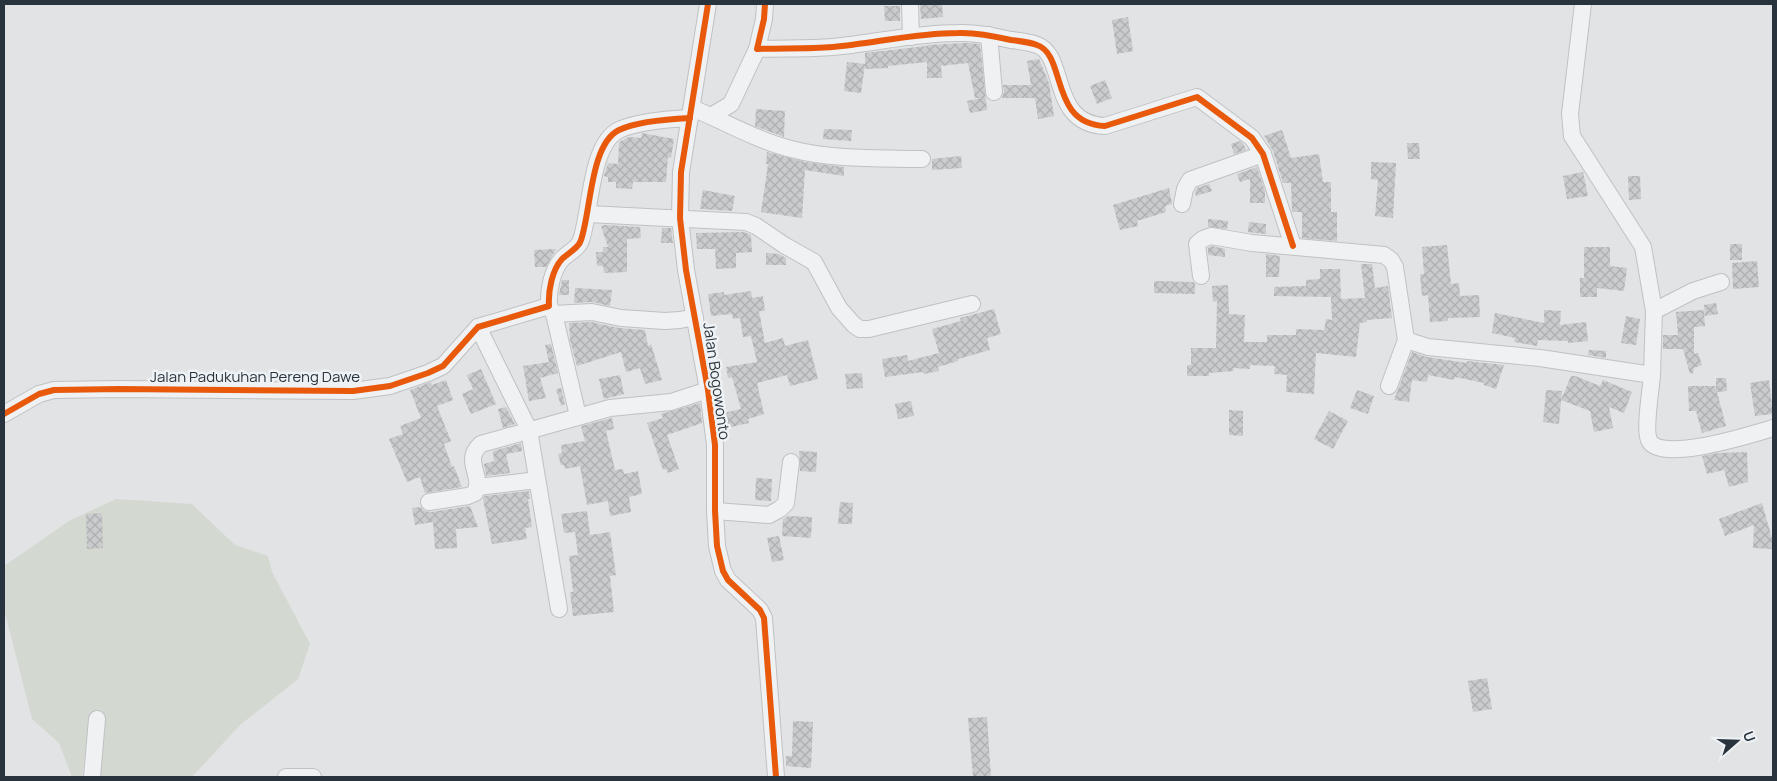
<svg xmlns="http://www.w3.org/2000/svg" width="1777" height="781" font-family="Manrope,sans-serif">
	<defs>
		<pattern id="building-cross-hatch" width="8" height="8" patternUnits="userSpaceOnUse" patternTransform="scale(1.25)"><rect width="8" height="8" fill="#c9cbcd"/><path d="M0 0l8 8M0 8l8-8" fill="none" stroke="#adafb1"/></pattern>
	</defs>
	<rect width="100%" height="100%" fill="#e1e3e5"/>
	<!-- grass -->
	<polygon fill="#d3d9d1" points="116,499 192,504 235,545 268,556 272,572 310,644 298,679 240,725 192,777 95,777 92,735 87,741 82,777 72,777 59,743 32,719 4,609 4,566 69,521"/>
	<!-- building -->
	<g fill="url(#building-cross-hatch)">
		<polygon points="920,4 942,4 943,17 921,19"/>
		<polygon points="884,6 900,6 900,21 885,21"/>
		<polygon points="1128,17 1133,51 1117,54 1112,20"/>
		<polygon points="965,43 980,44 987,110 970,113 967,101 982,98 975,98 968,63 941,66 942,78 927,78 927,62 888,66 888,68 865,69 865,53 926,46 928,45"/>
		<polygon points="1039,59 1049,83 1054,116 1038,119 1035,98 1002,98 1004,92 1003,85 1031,85 1027,61"/>
		<polygon points="847,62 865,64 861,93 844,91"/>
		<polygon points="1105,80 1112,98 1097,104 1090,86"/>
		<polygon points="756,109 785,111 784,137 755,126"/>
		<polygon points="824,129 852,130 851,141 823,139"/>
		<polygon points="1282,130 1291,158 1319,154 1323,182 1331,182 1331,212 1337,212 1337,241 1302,238 1302,212 1292,212 1291,183 1283,183 1273,151 1264,136"/>
		<polygon points="642,133 674,139 671,158 668,157 666,182 633,182 632,189 616,188 616,182 608,182 608,177 604,176 608,163 618,164 619,142 629,137 641,138"/>
		<polygon points="1240,141 1244,145 1246,150 1234,154 1231,144"/>
		<polygon points="1407,143 1419,143 1420,159 1408,159"/>
		<polygon points="767,152 805,162 844,167 844,176 805,170 802,218 761,212 768,164 766,164"/>
		<polygon points="961,156 962,168 932,170 932,159"/>
		<polygon points="1371,162 1396,163 1393,218 1375,216 1378,180 1371,179"/>
		<polygon points="1257,167 1265,191 1265,203 1250,203 1250,179 1240,182 1237,174"/>
		<polygon points="1583,172 1588,196 1567,199 1563,176"/>
		<polygon points="1628,176 1640,176 1641,199 1629,200"/>
		<polygon points="1209,184 1212,191 1196,196 1195,192 1197,188"/>
		<polygon points="1169,188 1172,204 1165,206 1166,212 1137,221 1138,226 1120,230 1113,205"/>
		<polygon points="703,190 735,196 732,211 700,209"/>
		<polygon points="1208,219 1228,221 1227,229 1208,227"/>
		<polygon points="1249,222 1266,224 1266,234 1248,232"/>
		<polygon points="605,225 640,227 641,238 627,239 627,272 604,273 603,266 597,266 596,252 603,252 603,247 608,247 601,226"/>
		<polygon points="662,228 671,228 673,243 661,243"/>
		<polygon points="744,232 751,235 752,252 736,253 736,268 716,269 715,249 697,249 696,233"/>
		<rect x="1730" y="244" width="12" height="16"/>
		<polygon points="1447,245 1451,284 1459,283 1460,296 1479,295 1480,317 1448,318 1448,321 1430,322 1428,295 1422,296 1420,274 1424,274 1422,247"/>
		<polygon points="1212,246 1225,249 1225,257 1208,255 1208,248"/>
		<polygon points="1584,247 1610,247 1610,266 1627,268 1624,291 1597,288 1597,297 1580,297 1580,278 1584,278"/>
		<polygon points="556,249 546,267 535,267 534,250"/>
		<polygon points="766,253 779,254 786,258 786,265 766,265"/>
		<polygon points="1266,254 1280,256 1279,277 1266,277"/>
		<polygon points="1757,261 1759,287 1733,289 1732,263"/>
		<polygon points="1361,264 1372,264 1375,288 1388,286 1392,318 1367,320 1367,322 1360,323 1356,357 1316,353 1314,394 1286,392 1287,375 1274,374 1275,366 1250,365 1250,369 1233,368 1234,371 1209,373 1209,376 1187,376 1187,365 1191,365 1191,348 1216,348 1217,301 1213,302 1212,286 1228,285 1229,314 1245,315 1244,342 1267,342 1267,335 1296,335 1296,329 1324,330 1326,319 1332,320 1331,297 1274,296 1274,287 1306,286 1306,280 1320,279 1320,269 1340,269 1341,299 1365,298"/>
		<polygon points="562,280 569,280 569,295 559,295"/>
		<polygon points="1154,281 1193,282 1195,284 1195,294 1154,293"/>
		<polygon points="575,288 612,290 610,306 592,302 574,303"/>
		<polygon points="751,291 752,298 763,296 765,311 759,311 765,343 783,338 785,346 808,340 818,379 790,386 787,375 757,383 764,414 748,419 749,423 727,428 723,413 741,409 732,377 728,378 726,367 757,362 751,336 743,337 740,318 733,319 732,314 711,316 708,294 724,292 724,295"/>
		<polygon points="1716,303 1718,314 1705,316 1704,305"/>
		<polygon points="994,309 1001,334 987,338 990,350 958,359 958,361 938,367 939,371 924,374 923,372 885,377 882,359 907,355 908,361 939,353 932,329 961,321 960,318"/>
		<polygon points="1544,310 1561,311 1560,325 1586,322 1588,341 1568,343 1568,341 1538,340 1537,346 1514,342 1515,338 1492,333 1495,313 1544,323"/>
		<polygon points="1704,310 1705,326 1694,327 1694,354 1698,353 1702,365 1694,368 1693,373 1690,374 1683,349 1663,349 1663,335 1678,335 1676,312"/>
		<polygon points="1626,316 1640,319 1636,345 1621,343"/>
		<polygon points="591,322 619,328 645,330 648,346 651,344 662,380 645,384 640,368 626,372 621,352 577,366 570,340 569,323"/>
		<polygon points="551,344 558,373 540,378 546,398 529,401 523,366 549,362 545,345"/>
		<polygon points="1589,350 1606,351 1606,358 1588,355"/>
		<polygon points="1412,352 1427,357 1467,363 1467,361 1504,365 1496,389 1484,385 1484,383 1455,377 1454,380 1428,375 1427,382 1412,380 1409,402 1394,400"/>
		<polygon points="481,369 496,404 471,414 462,394 473,389 467,375"/>
		<polygon points="862,373 863,388 847,389 845,374"/>
		<polygon points="620,375 624,394 604,399 599,379"/>
		<polygon points="1571,376 1575,376 1600,386 1603,380 1632,392 1624,413 1609,407 1613,428 1594,432 1590,411 1561,400"/>
		<polygon points="1716,378 1726,378 1727,391 1717,392 1726,426 1702,433 1696,411 1689,411 1688,386 1715,386 1716,389"/>
		<polygon points="446,380 453,400 437,406 451,441 444,444 452,467 454,466 462,487 425,493 420,477 407,482 389,439 403,434 400,426 421,418 410,390 431,382 432,385"/>
		<polygon points="1769,380 1773,414 1755,416 1750,383"/>
		<polygon points="561,388 565,404 561,406 556,389"/>
		<polygon points="1357,390 1374,396 1368,414 1350,408"/>
		<polygon points="1546,390 1562,391 1559,424 1543,422"/>
		<polygon points="911,401 914,416 898,419 895,404"/>
		<polygon points="700,403 702,423 667,435 679,469 668,473 666,469 663,470 647,423 663,418 661,414"/>
		<polygon points="506,407 515,424 503,428 498,409"/>
		<polygon points="1229,410 1243,411 1243,436 1229,435"/>
		<polygon points="1329,411 1348,421 1333,449 1314,439"/>
		<polygon points="612,418 614,429 606,431 615,470 623,469 624,474 638,471 642,494 629,497 631,512 610,516 608,501 587,505 580,466 565,469 564,465 561,465 558,454 562,453 561,445 585,441 581,426"/>
		<polygon points="521,443 522,451 506,454 510,473 486,476 484,464 494,461 493,451"/>
		<polygon points="799,451 817,452 816,472 800,471"/>
		<polygon points="1747,452 1748,482 1729,487 1724,470 1707,474 1702,456 1718,453"/>
		<polygon points="756,478 772,479 771,501 755,500"/>
		<polygon points="529,491 530,499 528,499 532,527 525,528 527,539 492,544 483,499 484,496"/>
		<polygon points="840,502 853,503 852,524 838,524"/>
		<polygon points="1762,503 1773,542 1773,549 1753,548 1754,525 1725,536 1719,519"/>
		<polygon points="470,506 478,527 456,529 457,548 435,549 433,522 415,525 412,508 420,507 425,511 431,512"/>
		<polygon points="587,511 590,535 610,532 616,575 610,576 614,612 573,616 570,592 573,592 569,556 578,555 575,532 564,533 561,514"/>
		<polygon points="102,513 103,548 87,549 86,514"/>
		<polygon points="788,516 812,517 811,538 782,536 783,519"/>
		<polygon points="779,536 784,560 772,562 767,538"/>
		<polygon points="1487,678 1492,709 1473,712 1468,681"/>
		<polygon points="987,717 991,777 973,777 968,718"/>
		<polygon points="793,721 813,722 811,768 786,766 786,756 792,756"/>
	</g>
	<g fill="none" stroke-linecap="round" stroke-linejoin="round">
		<defs>
			<g id="minor">
				<polyline points="708,4 681,172 680,218 686,270 708,390 715,445 715,511 717,546 723,571 728,580 760,610 764,618 776,777"/>
				<path d="M765,4L764,19L757,49C782,48 808,49 833,47C875,43 916,33 958,33C976,32 994,36 1011,40C1019,41 1029,42 1037,45C1067,55 1049,124 1105,126L1197,97L1252,138L1263,154L1293,246"/>
				<polyline points="910,4 911,37"/>
				<polyline points="1583,4 1570,114 1572,136 1643,247 1654,311"/>
				<polyline points="989,35 994,92"/>
				<path d="M692,108C724,121 758,141 791,149C833,160 879,158 922,159"/>
				<polyline points="711,116 731,104 757,49"/>
				<polyline points="1182,204 1185,189 1190,180 1263,154"/>
				<polyline points="588,214 746,222 756,226 784,245 814,262 839,308 854,325 860,329 869,329 972,304"/>
				<polyline points="1201,276 1197,244 1203,239 1211,236 1252,243 1384,255 1391,260 1395,267 1406,340 1389,386"/>
				<polyline points="549,306 554,314 578,416"/>
				<polyline points="554,314 592,312 621,318 665,321 680,320 695,317"/>
				<polyline points="478,327 529,430 559,609"/>
				<path d="M1406,340L1428,347L1540,358L1652,375C1651,389 1644,429 1649,440C1659,464 1753,434 1773,428"/>
				<polyline points="1652,375 1654,311 1693,291 1721,282"/>
				<path d="M4,414L39,394L54,390L119,389L353,391L390,386L428,373L443,366L478,327L549,306C548,291 552,270 562,259C568,253 579,248 581,240C591,212 590,144 619,130C638,121 669,119 690,118"/>
				<polyline points="478,487 537,480"/>
				<path d="M429,502L468,496L475,493C484,475 462,461 481,444L610,408L671,402L708,390"/>
				<polyline points="715,511 769,515 780,509 786,503 791,462"/>
				<polyline points="92,777 97,719"/>
				<polyline points="286,777 313,777"/>
			</g>
		</defs>
		<!-- minor casing -->
		<use href="#minor" stroke="#bfc1c3" stroke-width="18"/>
		<!-- minor -->
		<use href="#minor" stroke="#f0f1f2" stroke-width="16"/>
		<defs>
			<g id="cycleway">
				<polyline points="708,4 681,172 680,218 686,270 708,390 715,445 715,511 717,546 723,571 728,580 760,610 764,618 776,777"/>
				<path d="M765,4L764,19L757,49C782,48 808,49 833,47C875,43 916,33 958,33C976,32 994,36 1011,40C1019,41 1029,42 1037,45C1067,55 1049,124 1105,126L1197,97L1252,138L1263,154L1293,246"/>
				<path d="M4,414L39,394L54,390L119,389L353,391L390,386L428,373L443,366L478,327L549,306C548,291 552,270 562,259C568,253 579,248 581,240C591,212 590,144 619,130C638,121 669,119 690,118"/>
			</g>
		</defs>
		<!-- cycleway casing -->
		<use href="#cycleway" stroke="#eef2f5" stroke-width="9"/>
		<!-- cycleway -->
		<use href="#cycleway" stroke="#e8590c" stroke-width="6"/>
	</g>
	<g text-anchor="middle" dominant-baseline="central" stroke-width="5" stroke-linejoin="round" paint-order="stroke">
		<!-- street labels -->
		<g font-size="15" fill="#29333d" stroke="#eef2f5">
			<text x="255" y="376">Jalan Padukuhan Pereng Dawe</text>
			<text transform="translate(717 381) rotate(82)">Jalan Bogowonto</text>
		</g>
	</g>
	<!-- border -->
	<rect width="1777" height="781" fill="none" stroke="#29333d" stroke-width="10"/>
	<!-- north arrow -->
	<g transform="translate(1737 741) rotate(70)" stroke="#eef2f5" stroke-width="4" paint-order="stroke">
	<path d="M0-4L9 19L0 12L-9 19Z" fill="#29333d"/>
	<text y="-8" font-size="14" font-weight="bold" text-anchor="middle" fill="#29333d">U</text>
	</g>
</svg>
